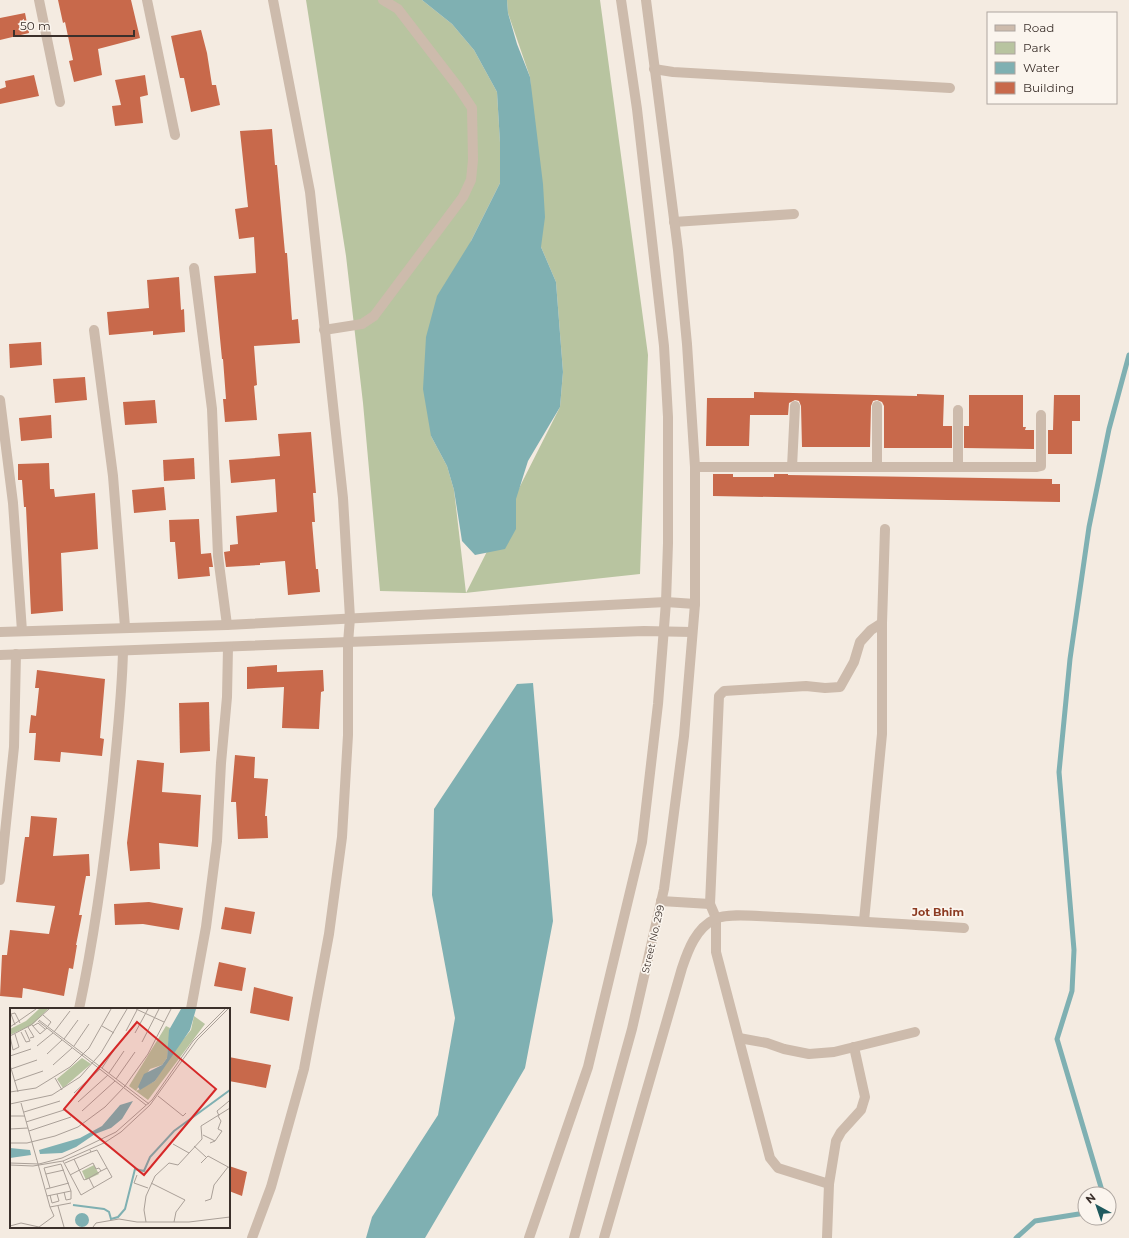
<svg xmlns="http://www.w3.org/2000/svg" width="1129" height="1238" font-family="Montserrat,sans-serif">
	<rect width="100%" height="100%" fill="#f4ebe1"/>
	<!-- green -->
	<polygon fill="#b8c4a0" points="306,0 422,0 452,24 474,50 497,92 500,143 500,183 471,241 431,436 447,466 454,490 466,593 560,407 563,372 556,282 541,247 530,77 508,13 507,0 600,0 648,355 640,574 465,593 380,591 363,403 346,256"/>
	<!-- water -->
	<g fill="#7fb0b2">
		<polygon points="422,0 507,0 508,13 517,44 530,77 543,184 545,217 541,247 556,282 563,372 560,407 528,461 516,499 516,529 505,549 475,555 462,541 454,490 447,466 431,436 423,389 426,337 437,296 471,241 500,183 500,143 497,92 474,50 452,24"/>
		<polygon points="533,683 553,921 525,1068 425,1238 366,1238 372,1217 438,1115 455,1018 432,895 434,809 517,684"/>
	</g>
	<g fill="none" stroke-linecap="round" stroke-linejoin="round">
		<!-- stream -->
		<g stroke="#7fb0b2" stroke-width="5">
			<polyline points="1103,1194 1057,1039 1072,991 1074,950 1059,772 1070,659 1089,527 1109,429 1129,355"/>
			<polyline points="1016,1238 1035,1221 1085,1213"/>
		</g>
	</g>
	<!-- building -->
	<g fill="#c8694b">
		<polygon points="58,0 131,0 140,38 98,49 102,75 74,82 69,61 73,60 65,22 63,23"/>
		<polygon points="25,13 29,33 0,40 0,18"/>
		<polygon points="201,30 207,53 212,85 216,85 220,105 191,112 184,78 180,78 171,36"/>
		<polygon points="34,75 39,96 0,104 0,89 6,87 5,81"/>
		<polygon points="145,75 148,95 140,97 143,123 115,126 112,106 121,105 115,80"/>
		<polygon points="272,129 275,165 277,165 285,253 287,253 292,320 298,319 300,343 254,346 257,385 254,386 257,420 225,422 223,399 226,399 223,359 222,359 214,276 256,273 254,237 239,239 235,209 248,207 240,131"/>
		<polygon points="179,277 181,310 184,309 185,332 153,335 153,331 109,335 107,312 149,308 147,280"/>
		<polygon points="41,342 42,365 10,368 9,344"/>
		<polygon points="85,377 87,400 55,403 53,379"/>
		<polygon points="754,392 917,396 917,394 944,395 943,426 952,426 952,448 884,448 884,406 882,402 877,400 873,401 871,406 870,447 802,447 801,406 799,401 795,400 789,403 788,415 750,415 749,446 706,446 707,398 754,398"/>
		<polygon points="969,395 1023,395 1023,427 1026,427 1025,430 1034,430 1034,449 964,448 964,426 969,426"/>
		<polygon points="1054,395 1080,395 1080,421 1072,421 1072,454 1048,454 1048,430 1053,430"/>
		<polygon points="155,400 157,423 125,425 123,402"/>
		<polygon points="51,415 52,438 21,441 19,418"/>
		<polygon points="311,432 316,493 313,493 315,522 312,522 316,569 318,569 320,592 288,595 285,561 260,563 260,565 226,567 224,552 230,551 230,545 238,544 236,516 277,512 275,479 231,483 229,460 280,456 278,434"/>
		<polygon points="194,458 195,479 164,481 163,460"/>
		<polygon points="49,463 50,489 54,489 55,497 95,493 98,549 61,553 63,611 31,614 26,507 24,507 22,480 18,480 18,464"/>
		<polygon points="713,474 733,474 733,477 774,477 774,474 788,474 788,475 1052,479 1052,484 1060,484 1060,502 713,496"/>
		<polygon points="164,487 166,510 134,513 132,490"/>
		<polygon points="199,519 201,554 211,553 213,567 209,567 210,576 178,579 175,542 170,542 169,520"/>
		<polygon points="277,665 277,672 323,670 324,691 321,692 319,729 282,728 284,687 247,689 247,667"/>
		<polygon points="37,670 105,679 100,738 104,739 102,756 61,752 60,762 34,760 36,733 29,733 31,715 36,716 39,688 35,688"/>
		<polygon points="209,702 210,751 180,753 179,703"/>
		<polygon points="235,755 255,757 254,778 268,779 265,816 267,816 268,838 238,839 236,802 231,802"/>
		<polygon points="137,760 164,763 162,792 201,795 198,847 159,843 160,869 130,871 127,843"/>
		<polygon points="31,816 57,818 53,856 89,854 90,876 86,876 79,915 82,915 76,945 77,945 73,969 69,968 64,996 23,988 22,998 0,996 2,955 7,955 10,930 49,934 55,906 16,902 25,837 29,837"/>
		<polygon points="149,902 183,908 179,930 143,924 115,925 114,904"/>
		<polygon points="225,907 255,912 251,934 221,929"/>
		<polygon points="219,962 246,968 242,991 214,986"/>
		<polygon points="254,987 293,997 289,1021 250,1013"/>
		<polygon points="229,1057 271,1065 266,1088 229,1081"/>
		<polygon points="229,1166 247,1172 242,1196 229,1191"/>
	</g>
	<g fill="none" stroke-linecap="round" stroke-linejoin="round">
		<!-- minor -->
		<g stroke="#cdbbac" stroke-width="10">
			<polyline points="39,0 60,102"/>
			<polyline points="147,0 175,135"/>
			<polyline points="654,69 673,72 950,88"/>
			<polyline points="674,222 794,214"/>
			<polyline points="194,268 212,409 218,556 227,625"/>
			<polyline points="94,330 113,476 125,627"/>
			<polyline points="324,330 362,324 374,316 463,197 471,180 473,160 472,108 458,87 398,9 383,0"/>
			<polyline points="0,400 13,503 22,631"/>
			<polyline points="695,467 1037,467 1041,466 1041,415"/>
			<polyline points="792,467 795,406"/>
			<polyline points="877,467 877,406"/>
			<polyline points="958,467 958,410"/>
			<polyline points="0,632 227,625 666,602 695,604"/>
			<polyline points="0,655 644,631 692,632"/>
			<polyline points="0,880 14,747 16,654"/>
			<polyline points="661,901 710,904"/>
			<polyline points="864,921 882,734 882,623"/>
			<path d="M79,1009C95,934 105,858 113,781C117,738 122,695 123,651"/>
			<polyline points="191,1009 206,927 217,841 221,763 227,697 228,647"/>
			<polyline points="739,1038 767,1043 784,1049 809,1054 834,1052 915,1032"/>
			<polyline points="829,1184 778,1168 770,1158 716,952 716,918 710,904 719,696 724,691 806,686 825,688 840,687 854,662 860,642 871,630 882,623 885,529"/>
			<polyline points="252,1238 271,1187 304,1069 329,934 342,837 348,735 348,643 350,618 343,498 310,192 273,0"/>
			<polyline points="529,1238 588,1067 642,842 658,704 666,602 668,543 668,417 664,346 637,109 621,0"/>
			<polyline points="574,1238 632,1029 664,889 684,736 695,604 695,467 687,344 678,250 646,0"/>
			<path d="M604,1238L682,968C688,950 696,928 715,919C728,912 763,917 779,917C840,920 902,924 964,928"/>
			<polyline points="827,1238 829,1184 836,1141 841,1132 861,1110 865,1097 854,1047"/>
		</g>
	</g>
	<g text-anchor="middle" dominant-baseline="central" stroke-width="3.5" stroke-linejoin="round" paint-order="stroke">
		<!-- street labels -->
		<g font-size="10" fill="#3b302b" stroke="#fbf5ee">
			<text transform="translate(653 939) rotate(-77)">Street No. 299</text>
		</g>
		<!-- neighbourhood labels -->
		<g font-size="11" font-weight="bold" fill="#8c3b22" stroke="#fbf5ee">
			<text x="938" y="912">Jot Bhim</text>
		</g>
	</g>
	<!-- overview -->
	<g transform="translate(10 1008)">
		<rect width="220" height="220" fill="#f4ebe1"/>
		<path d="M29,1H38L22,17L0,27V21L16,13ZM184,8L195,16L138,92L119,78L156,18L160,20L157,50L152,57L140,61L126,83L145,73L162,45L181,22ZM72,50L81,56L53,80L47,71ZM84,157L89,166L76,172L72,163Z" fill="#b8c4a0"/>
		<path d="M171,1H186L180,22L145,73L130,82L128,79L134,66L152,57L157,50L159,22ZM123,93L112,111L101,120L85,126L66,139L52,145L30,146L29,142L70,130L92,118L110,97ZM0,140L20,142L21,147L0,150ZM65 212a7 7 0 1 1 14 0a7 7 0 1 1-14 0Z" fill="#7fb0b2"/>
		<path fill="none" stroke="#7fb0b2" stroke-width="2" d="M63,197L94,201L99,204L101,211L108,209L115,201L125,161L134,163L140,149L164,123L220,82"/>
		<path fill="none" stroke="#aaa098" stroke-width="1" d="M126,1L154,14M33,7L41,14L38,18M29,12L139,96M28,13L136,97M5,17L1,6L5,5L10,15M22,17L30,26L37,20M23,18L28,15L35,21M92,18L104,25M0,19L26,1M18,19L24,29L20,30M116,23L127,2M11,24L16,34L20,33L15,22M44,24L60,3M125,25L138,1M0,28L21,17L39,1M0,28L3,42L9,39L5,26M54,31L68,12M132,34L149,1M27,38L43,25M64,38L79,16M37,46L52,32M0,48L21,41M0,57L8,84M43,57L62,40M92,60L108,36M1,61L27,52M99,65L114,43M45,70L52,82M106,71L125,44M4,73L33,63M0,84L26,80L60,59L79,40L101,1M64,85L90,61M148,88L173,108L176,105M68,94L98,67M11,95L40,199L61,195M0,96L42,87L70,69L91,45L117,1M72,103L105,73M14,104L50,93M0,108H15M209,108L207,103L219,93M16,114L54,102M0,121L18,120M19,123L61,109M193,127L205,133L200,135M205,133L212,123L208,121L211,113L208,108M0,135H17L45,128L68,119L95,99L115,78L138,46L161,1M163,136L179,145M184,138L196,149M64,151L74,172L79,170L84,180M53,153L71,187L102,169L87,142L81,144L80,142M0,155L29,156L52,150L106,124L142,92L183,33L215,1M55,155L81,144M191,155L198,148L220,160M0,157L23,158L53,153L94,135L111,124L140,97L187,32L218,1M36,166L54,162M60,167L83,155L86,161L89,160L91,163L97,160M127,167L124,175L138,180M79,170L91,163M141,175L175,192L166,204L164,214M40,180L59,175M36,181L40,180L34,160L51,156L61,183L37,188M54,184L56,192L61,191V183M40,187L42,195L49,193L47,186M195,193L201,191L204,177L218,159M48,198L54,219M136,214L134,202L136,188L145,168L159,155L168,157L192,131L191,118L220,100M0,218L11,215L29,219M29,219L44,208L40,199M83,219L86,215L109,211L127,214H179L220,209"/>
		<path fill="#d62828" fill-opacity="0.15" stroke="#d62828" stroke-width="2" d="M127,14L206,81L134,167L54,101Z"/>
		<rect width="220" height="220" fill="none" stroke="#3b302b" stroke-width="2"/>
	</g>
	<!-- legend -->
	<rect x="987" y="12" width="130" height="92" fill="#fbf5ee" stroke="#aea6a0"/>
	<rect x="995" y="25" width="20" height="6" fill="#cdbbac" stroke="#aea6a0"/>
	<text x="1023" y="32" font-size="12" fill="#3b302b">Road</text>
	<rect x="995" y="42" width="20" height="12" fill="#b8c4a0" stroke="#aea6a0"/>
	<text x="1023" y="52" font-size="12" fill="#3b302b">Park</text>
	<rect x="995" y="62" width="20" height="12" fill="#7fb0b2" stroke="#aea6a0"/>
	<text x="1023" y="72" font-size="12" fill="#3b302b">Water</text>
	<rect x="995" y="82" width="20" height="12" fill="#c8694b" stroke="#aea6a0"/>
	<text x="1023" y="92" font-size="12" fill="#3b302b">Building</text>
	<!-- north arrow -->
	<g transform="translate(1097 1206) rotate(320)"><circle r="19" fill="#fbf5ee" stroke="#aea6a0"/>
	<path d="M0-3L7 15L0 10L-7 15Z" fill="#1f5a5e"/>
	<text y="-6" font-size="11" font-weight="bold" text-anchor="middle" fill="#3b302b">N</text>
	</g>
	<!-- scale -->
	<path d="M14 30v6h120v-6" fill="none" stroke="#3b302b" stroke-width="2"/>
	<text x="20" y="30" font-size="12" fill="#3b302b" stroke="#fbf5ee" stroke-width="3" paint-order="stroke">50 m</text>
</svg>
